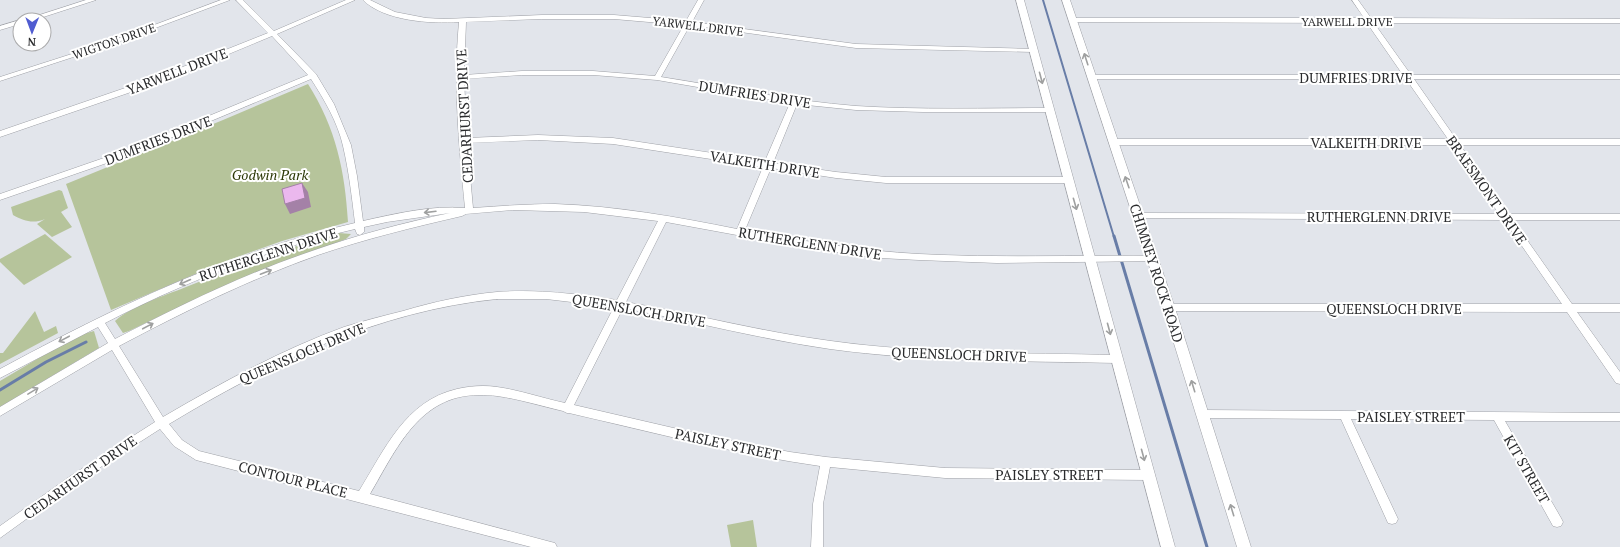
<svg xmlns="http://www.w3.org/2000/svg" width="1620" height="547" font-family="'PT Serif',serif">
	<rect width="100%" height="100%" fill="#e2e5eb"/>
	<!-- green -->
	<g fill="#b6c49b">
		<path d="M308,84C336,128 345,171 348,222L282,241L226,261L111,310L66,184L223,120Z"/>
		<path d="M59,190L62,191L68,208L61,212L72,227L52,237L37,224L45,219C33,224 24,221 13,215L11,207Z"/>
		<path d="M339,233L351,234L346,239L219,288L129,331L123,333L115,321C133,305 164,296 186,287C237,267 287,248 339,233Z"/>
		<polygon points="45,234 72,257 24,285 0,262 0,259"/>
		<polygon points="35,311 44,332 56,326 58,333 0,364 0,353 3,353"/>
		<polygon points="94,331 99,348 0,407 0,381 76,336"/>
		<polygon points="753,520 757,547 731,547 727,525"/>
	</g>
	<g fill="none" stroke-linecap="round" stroke-linejoin="round">
		<!-- stream-far1 -->
		<polyline stroke="#687da7" stroke-width="2" points="1043,0 1114,237"/>
		<!-- stream -->
		<g stroke="#687da7" stroke-width="3">
			<polyline points="1114,236 1207,547"/>
			<polyline points="0,390 46,362 86,342"/>
		</g>
		<defs>
			<g id="minor">
				<polygon points="86,0 96,0 34,20 24,20"/>
				<polygon points="221,0 230,0 110,45 0,81 0,77 106,43"/>
				<path d="M236,0H243L274,31L346,0H355L277,34L316,74L334,104L351,145L357,176L363,221C394,214 432,205 465,208C459,146 453,85 459,22C431,24 384,21 363,0H370L395,12L426,18L444,19L542,15H614L686,21L698,0H704L692,22L856,44L1035,49V51L1033,52L856,48L690,25L661,77C726,87 791,101 856,106C920,110 986,108 1050,108H1053V112H923L856,110L797,104L773,163L836,172L886,177H1069L1073,180L1069,183H886L836,178L771,168L745,230C803,241 861,251 919,254C997,258 1074,255 1152,256L1156,259L1155,261L997,263L919,260L880,258L813,249L666,222L626,302C694,314 762,332 831,341C925,354 1022,353 1117,355L1120,356L1122,359L1120,362L1117,363C1022,361 925,362 830,349C760,339 692,321 623,308L574,405L708,436L790,452L826,457L945,468L1148,470L1152,472L1153,475L1152,478L1148,480L945,478L830,467L823,504V547H811L813,504L820,466C735,454 652,432 569,413H567L563,411C541,406 519,399 497,396C491,395 485,395 479,395C419,395 396,450 370,494L551,542L555,543L557,547H531L196,460L174,446L160,429L79,481L0,538V526L72,475L155,422L112,350L0,416V407L108,343L98,327L0,378V369C113,308 229,252 355,223C352,198 349,172 343,146C338,123 324,99 311,79L130,155L0,200V194L124,151L308,75L272,36L166,80L0,137V131L160,76L268,33ZM542,19H614L684,25L655,76L593,71H522L464,75L466,22ZM522,75H593L657,80L790,103L765,161L613,138L538,135L467,138L464,79ZM538,140L613,144L763,167L737,229C677,217 617,206 555,204C528,204 501,206 473,208L467,143ZM513,210L584,212L658,221L617,300C578,294 537,289 497,292C465,295 433,302 403,311C383,316 363,321 344,327C281,350 221,383 163,417L119,346C183,312 250,279 318,255C365,239 414,227 462,216L466,214ZM450,213C403,223 357,235 312,251C244,274 179,306 115,339L105,323C184,282 269,249 355,229L357,234L360,235L364,232V227L387,222ZM497,299H546L614,307L565,403C542,398 519,390 497,387C484,385 470,386 457,389C405,401 385,449 359,491L199,451L182,440L169,424C270,363 378,311 497,299Z"/>
				<polygon points="1352,0 1358,0 1371,18 1620,19 1620,23 1374,23 1411,75 1620,75 1620,79 1414,79 1456,139 1620,139 1620,145 1460,145 1509,214 1620,214 1620,220 1513,220 1572,304 1620,304 1620,312 1577,312 1620,372 1620,384 1616,383 1567,312 1166,311 1164,308 1166,305 1169,304 1562,304 1504,220 1135,218 1134,216 1138,213 1499,214 1452,145 1113,145 1109,142 1113,139 1448,139 1406,79 1092,79 1088,77 1092,75 1403,75 1367,23 1074,22 1071,20 1074,18 1364,18"/>
				<polygon points="20,20 20,24 0,30 0,26"/>
				<polygon points="1202,410 1620,413 1620,421 1505,421 1561,518 1563,522 1561,526 1557,527 1553,526 1494,420 1351,419 1398,519 1396,523 1392,524 1388,523 1341,419 1202,418 1198,417 1197,414 1198,411"/>
			</g>
			<g id="major">
				<polygon points="1016,0 1024,0 1175,547 1161,547"/>
				<polygon points="1062,0 1070,0 1175,308 1251,547 1237,547 1163,308"/>
			</g>
		</defs>
		<!-- minor casing -->
		<use href="#minor" stroke="#9ea0a6" stroke-width="1"/>
		<!-- major casing -->
		<use href="#major" stroke="#9ea0a6" stroke-width="1"/>
		<!-- minor -->
		<use href="#minor" fill="#fff" fill-rule="evenodd"/>
		<!-- major -->
		<use href="#major" fill="#fff" fill-rule="evenodd"/>
	</g>
	<!-- shaded-wall -->
	<polygon fill="#a481a7" points="302,183 308,192 311,207 290,214 285,204"/>
	<!-- building -->
	<polygon fill="#ebb8ee" stroke="#a481a7" points="302,183 305,198 285,204 282,189"/>
	<!-- one-way arrows -->
	<defs><path id="oneway-shaft" d="M-6 0H5M1.5-3L5.5 0L1.5 3" fill="none" stroke-width="1.6" stroke-linecap="round" stroke-linejoin="round"/></defs>
	<g stroke="#9fa0a0">
		<use href="#oneway-shaft" transform="translate(1086 59) rotate(-108)"/>
		<use href="#oneway-shaft" transform="translate(1041 78) rotate(75)"/>
		<use href="#oneway-shaft" transform="translate(1127 182) rotate(-109)"/>
		<use href="#oneway-shaft" transform="translate(1075 204) rotate(74)"/>
		<use href="#oneway-shaft" transform="translate(430 212) rotate(173)"/>
		<use href="#oneway-shaft" transform="translate(266 272) rotate(-21)"/>
		<use href="#oneway-shaft" transform="translate(185 282) rotate(156)"/>
		<use href="#oneway-shaft" transform="translate(148 326) rotate(-28)"/>
		<use href="#oneway-shaft" transform="translate(1109 329) rotate(75)"/>
		<use href="#oneway-shaft" transform="translate(64 339) rotate(152)"/>
		<use href="#oneway-shaft" transform="translate(1193 386) rotate(-107)"/>
		<use href="#oneway-shaft" transform="translate(33 391) rotate(-31)"/>
		<use href="#oneway-shaft" transform="translate(1143 455) rotate(75)"/>
		<use href="#oneway-shaft" transform="translate(1232 510) rotate(-107)"/>
	</g>
	<g text-anchor="middle" dominant-baseline="central" stroke-width="4" stroke-linejoin="round" paint-order="stroke">
		<!-- far-street labels -->
		<g font-size="12" fill="#2a2b2d" stroke="#fff">
			<text x="1347" y="21">YARWELL DRIVE</text>
			<text transform="translate(698 26) rotate(7)">YARWELL DRIVE</text>
			<text transform="translate(114 41) rotate(-19)">WIGTON DRIVE</text>
		</g>
		<!-- street labels -->
		<g font-size="14" fill="#2a2b2d" stroke="#fff">
			<text transform="translate(177 71) rotate(-21)">YARWELL DRIVE</text>
			<text x="1356" y="77">DUMFRIES DRIVE</text>
			<text transform="translate(755 94) rotate(9)">DUMFRIES DRIVE</text>
			<text transform="translate(464 116) rotate(-93)">CEDARHURST DRIVE</text>
			<text transform="translate(158 140) rotate(-21)">DUMFRIES DRIVE</text>
			<text x="1366" y="142">VALKEITH DRIVE</text>
			<text transform="translate(765 164) rotate(9)">VALKEITH DRIVE</text>
			<text transform="translate(1487 190) rotate(55)">BRAESMONT DRIVE</text>
			<text x="1379" y="216">RUTHERGLENN DRIVE</text>
			<text transform="translate(810 243) rotate(9)">RUTHERGLENN DRIVE</text>
			<text transform="translate(268 254) rotate(-18)">RUTHERGLENN DRIVE</text>
			<text transform="translate(1157 273) rotate(72)">CHIMNEY ROCK ROAD</text>
			<text x="1394" y="308">QUEENSLOCH DRIVE</text>
			<text transform="translate(639 310) rotate(10)">QUEENSLOCH DRIVE</text>
			<text transform="translate(302 353) rotate(-23)">QUEENSLOCH DRIVE</text>
			<text transform="translate(959 354) rotate(2)">QUEENSLOCH DRIVE</text>
			<text x="1411" y="416">PAISLEY STREET</text>
			<text transform="translate(728 444) rotate(12)">PAISLEY STREET</text>
			<text transform="translate(1527 469) rotate(60)">KIT STREET</text>
			<text x="1049" y="474">PAISLEY STREET</text>
			<text transform="translate(80 477) rotate(-35)">CEDARHURST DRIVE</text>
			<text transform="translate(293 479) rotate(14)">CONTOUR PLACE</text>
		</g>
		<!-- park labels -->
		<g font-size="14" font-style="italic" fill="#2b3806" stroke="#fff">
			<text x="270" y="174">Godwin Park</text>
		</g>
	</g>
	<!-- north arrow -->
	<g transform="translate(32 32) rotate(181)"><circle r="19" fill="#ffffff" stroke="#aaaaab"/>
	<path d="M0-3L7 15L0 10L-7 15Z" fill="#505cd1"/>
	<text y="-6" font-size="11" font-weight="bold" text-anchor="middle" fill="#2a2b2d">N</text>
	</g>
</svg>
